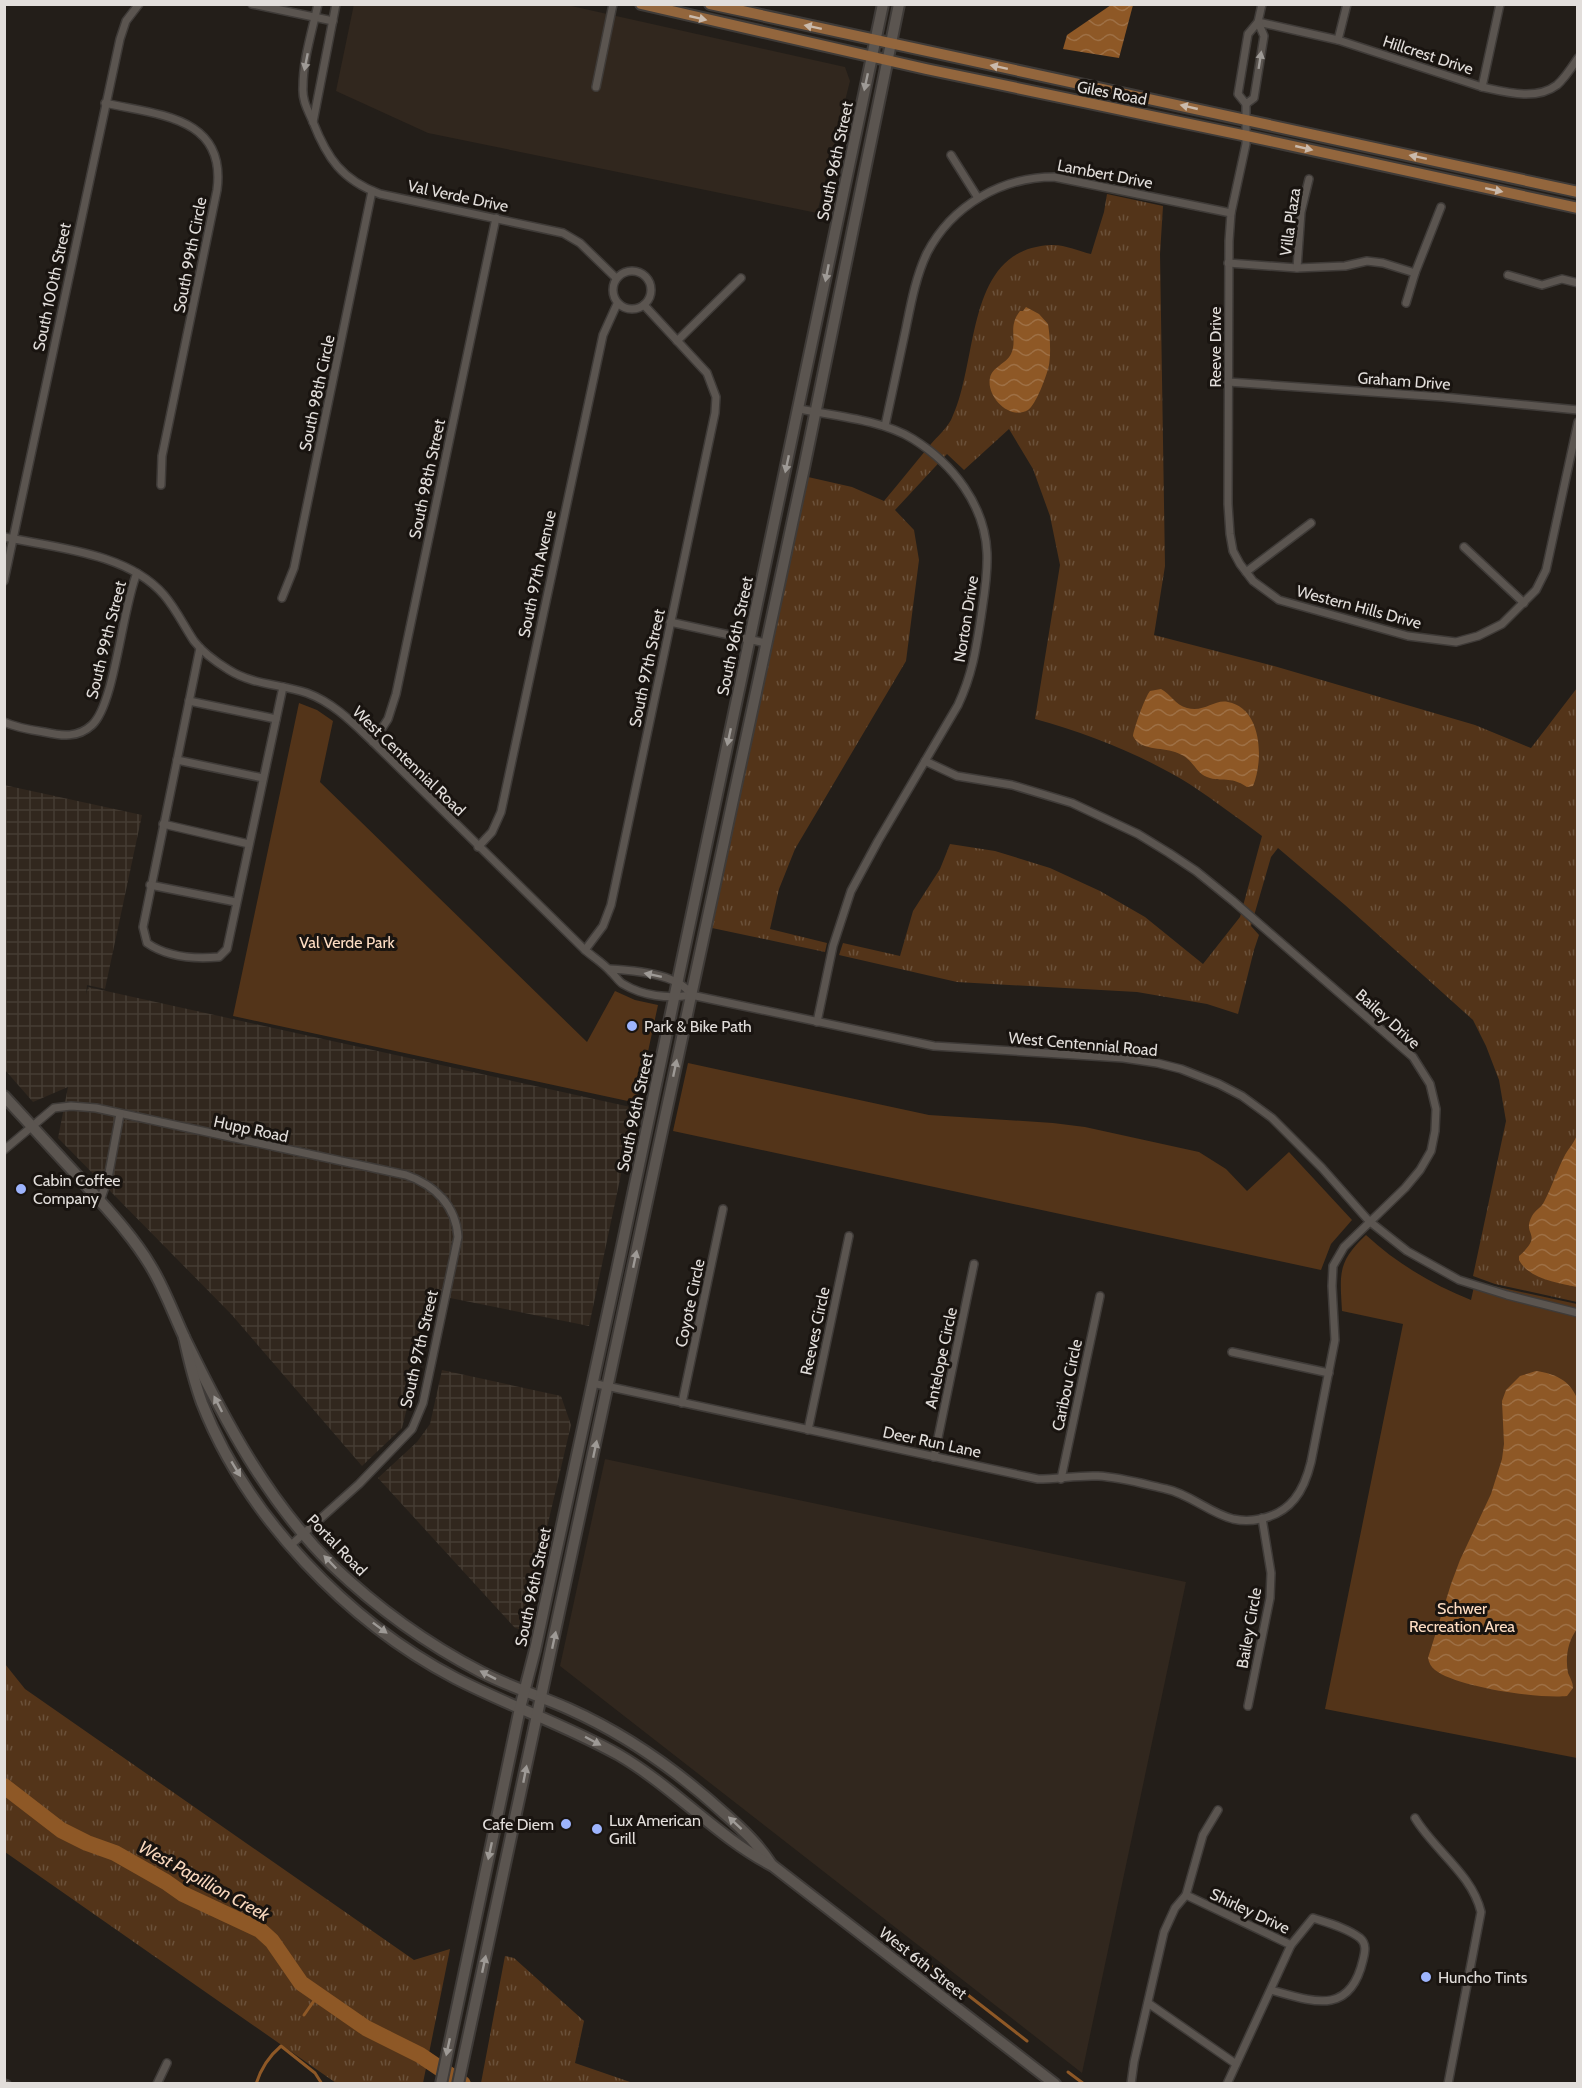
<svg xmlns="http://www.w3.org/2000/svg" width="1582" height="2088" font-family="Cabin,sans-serif">
	<defs>
		<pattern id="industrial-grid" width="8" height="8" patternUnits="userSpaceOnUse" patternTransform="scale(1.5)"><rect width="8" height="8" fill="#31271e"/><path d="M0 4h8M4 0v8" fill="none" stroke="#453c33"/></pattern>
		<pattern id="grass-tufts" width="24" height="20" patternUnits="userSpaceOnUse" patternTransform="scale(1.5)"><rect width="24" height="20" fill="#533419"/><path d="M3 7l-1-3M5 7V3M7 7l1-3M15 17l-1-3M17 17v-4M19 17l1-3" fill="none" stroke="#6b513a"/></pattern>
		<pattern id="water-waves" width="16" height="10" patternUnits="userSpaceOnUse" patternTransform="scale(1.5)"><rect width="16" height="10" fill="#8e5826"/><path d="M0 5q4-4 8 0t8 0" fill="none" stroke="#9e7045"/></pattern>
	</defs>
	<rect width="100%" height="100%" fill="#231e19"/>
	<!-- built -->
	<g fill="#31271e">
		<polygon points="354,4 567,5 845,67 850,81 817,213 428,133 336,91"/>
		<polygon points="605,1459 1186,1582 1082,2073 560,1666"/>
	</g>
	<!-- industrial -->
	<g fill="url(#industrial-grid)">
		<polygon points="4,785 142,815 105,989 87,985 86,995 88,987 635,1108 589,1326 435,1295 402,1428 362,1466 231,1314 58,1138 68,1087 33,1102 5,1070"/>
		<polygon points="442,1370 561,1396 571,1425 523,1630 515,1628 378,1478 417,1442 430,1424"/>
	</g>
	<!-- grass -->
	<g fill="url(#grass-tufts)">
		<path d="M1107,194L1163,206L1160,254L1165,566L1154,635L1274,666L1475,725L1531,748L1577,688V1302L1495,1284L1473,1276L1506,1121L1499,1080L1486,1046L1473,1020L1345,905L1278,848L1271,857L1251,926L1259,935L1254,950L1238,1014L1207,1004L1137,992L957,982L839,955L843,943L900,956L913,911L940,869L950,844L995,851L1050,868L1100,891L1145,917L1203,964L1240,917L1262,836C1239,819 1215,801 1191,785C1143,755 1089,734 1035,719L1060,565L1050,516L1033,469L1009,429L964,470L947,454L895,510L914,530L919,560L906,661L795,849L779,889L770,929L827,943L825,952L712,928L808,477L852,487L884,501C900,482 915,463 931,444C937,437 946,429 951,420C980,362 963,249 1051,245C1063,244 1079,251 1091,254L1104,212Z"/>
		<polygon points="5,1664 25,1689 414,1960 450,1949 423,2083 336,2083 5,1852"/>
		<polygon points="505,1956 514,1958 584,2021 575,2063 633,2083 481,2083"/>
	</g>
	<!-- park -->
	<g fill="#533419">
		<polygon points="299,703 317,710 333,721 320,782 587,1042 615,991 635,1000 658,1005 637,1103 233,1016"/>
		<polygon points="688,1063 929,1115 1053,1123 1085,1127 1199,1152 1226,1169 1247,1191 1289,1152 1352,1220 1331,1244 1321,1270 673,1131"/>
		<path d="M1366,1235C1396,1263 1433,1285 1471,1300L1475,1282L1577,1304V1758L1325,1709L1403,1324L1342,1311C1340,1274 1337,1262 1366,1235Z"/>
	</g>
	<!-- water -->
	<g fill="url(#water-waves)">
		<polygon points="1111,5 1133,5 1119,58 1063,49 1067,35"/>
		<path d="M1026,307L1039,314L1048,324C1050,336 1051,353 1049,365C1047,375 1036,405 1028,410C1009,421 986,396 990,378C992,367 1006,364 1011,354C1018,339 1007,328 1020,311H1023Z"/>
		<path d="M1161,689C1171,694 1175,705 1187,708C1204,713 1214,699 1228,702C1262,708 1264,760 1253,786L1247,787C1229,775 1223,783 1207,777C1194,772 1194,758 1175,752C1161,747 1140,751 1133,736C1134,728 1145,697 1150,691Z"/>
		<path d="M1577,1135L1578,1287H1577C1558,1283 1529,1279 1519,1260V1256C1545,1233 1521,1236 1532,1216C1535,1210 1541,1208 1544,1202C1552,1187 1557,1170 1565,1155C1569,1148 1574,1143 1577,1135Z"/>
		<path d="M1536,1371C1556,1374 1569,1380 1577,1398V1629C1568,1641 1565,1657 1568,1673C1570,1678 1573,1682 1573,1688L1567,1696C1539,1699 1456,1687 1435,1670C1431,1667 1429,1663 1428,1658L1451,1584L1460,1560L1491,1494L1502,1459L1504,1444L1502,1401L1506,1390L1520,1376Z"/>
	</g>
	<g fill="none" stroke-linecap="round" stroke-linejoin="round">
		<!-- stream -->
		<g stroke="#8e5826" stroke-width="3">
			<polyline points="892,1936 1027,2041"/>
			<polyline points="304,2015 318,1995"/>
			<polyline points="1068,2072 1084,2084"/>
			<path d="M256,2084C261,2068 268,2057 281,2046L315,2073L322,2084"/>
		</g>
		<!-- river -->
		<polyline stroke="#8e5826" stroke-width="16" points="4,1786 61,1830 87,1843 115,1853 166,1882 183,1894 260,1930 272,1941 301,1983 366,2028 420,2055 463,2084"/>
		<defs>
			<g id="street">
				<polyline points="252,4 333,21"/>
				<path d="M318,4C312,32 303,59 303,87C302,101 308,110 313,122C327,158 342,180 380,194L563,233L580,243L616,278"/>
				<path d="M1258,22L1338,40L1482,87C1505,92 1536,101 1557,85C1565,78 1572,67 1578,58"/>
				<polyline points="1258,22 1264,36 1254,98 1246,104 1238,94 1248,34 1258,22 1262,4"/>
				<polyline points="1338,40 1347,4"/>
				<polyline points="596,87 613,4"/>
				<polyline points="1482,87 1500,4"/>
				<path d="M105,103C157,115 227,116 217,190L162,456L161,485"/>
				<polyline points="1246,104 1246,144 1231,213 1229,241 1228,504 1230,534 1233,551 1240,564 1253,581 1279,600 1408,636 1456,642 1478,636 1502,624 1536,590 1546,570 1578,422"/>
				<polyline points="313,122 336,4"/>
				<polyline points="951,155 978,198"/>
				<polyline points="1228,263 1297,268 1345,266 1367,261 1383,263 1415,273"/>
				<polyline points="1297,268 1301,212 1309,179"/>
				<circle cx="632" cy="290" r="19"/>
				<polyline points="1508,275 1542,285 1562,279 1578,283"/>
				<polyline points="1406,303 1415,273 1441,207"/>
				<polyline points="677,341 741,278"/>
				<polyline points="1228,382 1443,397 1578,410"/>
				<path d="M799,409C835,416 882,420 913,439C953,464 985,505 987,553C988,575 984,596 981,617C976,650 972,675 958,705L878,841L851,891L833,946L817,1022"/>
				<path d="M885,426C892,394 899,361 906,328C911,303 916,276 927,253C952,205 1002,177 1054,177L1231,213"/>
				<path d="M4,537C57,548 128,553 164,595C176,609 184,626 194,641C203,653 216,662 229,670C253,685 281,684 307,693C334,703 353,723 373,742L585,950C593,957 603,963 610,971C615,975 618,981 623,984C643,996 668,999 691,995L934,1046L1123,1058L1157,1063L1181,1069L1219,1084L1242,1096L1272,1118L1322,1168L1369,1221L1407,1251L1459,1280L1507,1295L1578,1313"/>
				<polyline points="1464,547 1524,603"/>
				<polyline points="1246,572 1311,523"/>
				<polyline points="4,581 120,39 126,21 139,4"/>
				<polyline points="282,598 294,568 372,191"/>
				<polyline points="670,622 766,643"/>
				<path d="M200,648L143,927L147,943C167,957 196,959 219,957L227,949L283,687"/>
				<polyline points="189,701 276,719"/>
				<path d="M4,722C17,728 31,730 44,732C62,736 78,738 92,725C115,704 122,608 137,573"/>
				<polyline points="373,742 388,719 396,694 496,218"/>
				<polyline points="177,760 263,778"/>
				<polyline points="163,824 249,844"/>
				<polyline points="478,847 492,832 501,812 603,335 617,304"/>
				<polyline points="150,885 236,902"/>
				<polyline points="585,950 603,926 611,905 715,413 716,397 707,373 644,305"/>
				<path d="M609,969C631,970 680,974 691,995"/>
				<path d="M4,1150L54,1108L71,1106L96,1108L406,1175C435,1185 456,1206 458,1237L423,1403L412,1429L359,1484L291,1545"/>
				<polyline points="100,1201 108,1178 120,1114"/>
				<polyline points="1232,1352 1329,1373"/>
				<path d="M592,1383L1038,1479C1058,1479 1078,1475 1098,1476C1120,1477 1144,1484 1166,1489C1190,1494 1209,1513 1233,1519C1242,1521 1251,1521 1260,1519C1291,1513 1304,1491 1311,1462L1335,1340L1332,1286L1333,1266L1344,1247L1405,1188L1420,1170L1431,1151L1435,1131L1436,1109L1430,1084L1413,1057L1233,901L1196,871L1169,853L1138,834L1072,803L1012,785L957,776L925,761"/>
				<polyline points="682,1403 723,1209"/>
				<polyline points="808,1430 849,1236"/>
				<polyline points="934,1457 974,1264"/>
				<polyline points="1061,1479 1100,1296"/>
				<polyline points="1248,1706 1270,1598 1271,1573 1262,1518"/>
				<path d="M1415,1818C1434,1850 1472,1874 1481,1912L1448,2084"/>
				<polyline points="1186,1895 1291,1945 1227,2084"/>
				<path d="M1271,1990C1314,2002 1350,2016 1363,1960C1365,1952 1367,1944 1360,1938C1347,1928 1328,1923 1313,1918L1291,1945"/>
				<polyline points="1148,2003 1236,2064"/>
				<polyline points="4,2083 7,2084"/>
				<polyline points="157,2084 167,2063"/>
				<polyline points="1131,2084 1134,2062 1164,1932 1175,1908 1186,1895 1203,1835 1218,1810"/>
			</g>
			<g id="secondary">
				<path d="M4,1096C31,1125 57,1154 84,1183C107,1209 132,1235 150,1265C165,1289 174,1316 186,1341C225,1421 267,1501 332,1565C376,1607 427,1644 481,1672C510,1687 540,1696 569,1709C627,1735 679,1772 726,1815C743,1830 758,1844 771,1864"/>
				<path d="M184,1337C189,1360 194,1381 202,1403C246,1516 348,1622 455,1678C509,1706 566,1725 619,1755C675,1788 717,1837 773,1866L1055,2084"/>
				<polyline points="441,2084 520,1708 535,1650 617,1270 883,4"/>
				<polyline points="458,2084 804,468 899,4"/>
			</g>
			<g id="primary">
				<polyline points="641,4 926,69 1247,136 1578,208"/>
				<polyline points="710,4 1578,192"/>
			</g>
		</defs>
		<!-- street casing -->
		<use href="#street" stroke="#3f3b38" stroke-width="10"/>
		<!-- secondary casing -->
		<use href="#secondary" stroke="#3f3b38" stroke-width="14"/>
		<!-- primary casing -->
		<use href="#primary" stroke="#3f3b38" stroke-width="14"/>
		<!-- street -->
		<use href="#street" stroke="#5b5550" stroke-width="7"/>
		<!-- secondary -->
		<use href="#secondary" stroke="#5b5550" stroke-width="10"/>
		<!-- primary -->
		<use href="#primary" stroke="#93663d" stroke-width="10"/>
	</g>
	<!-- one-way arrows -->
	<defs><path id="oneway-solid" d="M-6-.8H1V-3.2L6.5 0L1 3.2V.8H-6Z" transform="scale(1.5)"/></defs>
	<g fill="#cabaac">
		<use href="#oneway-solid" transform="translate(698 18) rotate(13)"/>
		<use href="#oneway-solid" transform="translate(813 27) rotate(-168)"/>
		<use href="#oneway-solid" transform="translate(999 67) rotate(-168)"/>
		<use href="#oneway-solid" transform="translate(1189 107) rotate(-167)"/>
		<use href="#oneway-solid" transform="translate(1304 148) rotate(13)"/>
		<use href="#oneway-solid" transform="translate(1418 157) rotate(-168)"/>
		<use href="#oneway-solid" transform="translate(1494 190) rotate(12)"/>
	</g>
	<g fill="#9e9a96">
		<use href="#oneway-solid" transform="translate(1260 60) rotate(-81)"/>
		<use href="#oneway-solid" transform="translate(306 62) rotate(101)"/>
		<use href="#oneway-solid" transform="translate(866 82) rotate(102)"/>
		<use href="#oneway-solid" transform="translate(827 273) rotate(101)"/>
		<use href="#oneway-solid" transform="translate(787 464) rotate(102)"/>
		<use href="#oneway-solid" transform="translate(729 737) rotate(102)"/>
		<use href="#oneway-solid" transform="translate(653 975) rotate(-168)"/>
		<use href="#oneway-solid" transform="translate(675 1068) rotate(-78)"/>
		<use href="#oneway-solid" transform="translate(635 1259) rotate(-78)"/>
		<use href="#oneway-solid" transform="translate(218 1404) rotate(-117)"/>
		<use href="#oneway-solid" transform="translate(595 1449) rotate(-78)"/>
		<use href="#oneway-solid" transform="translate(236 1469) rotate(59)"/>
		<use href="#oneway-solid" transform="translate(330 1562) rotate(-134)"/>
		<use href="#oneway-solid" transform="translate(380 1628) rotate(37)"/>
		<use href="#oneway-solid" transform="translate(554 1640) rotate(-78)"/>
		<use href="#oneway-solid" transform="translate(488 1675) rotate(-153)"/>
		<use href="#oneway-solid" transform="translate(593 1741) rotate(28)"/>
		<use href="#oneway-solid" transform="translate(525 1774) rotate(-79)"/>
		<use href="#oneway-solid" transform="translate(735 1823) rotate(-137)"/>
		<use href="#oneway-solid" transform="translate(490 1851) rotate(102)"/>
		<use href="#oneway-solid" transform="translate(484 1964) rotate(-78)"/>
		<use href="#oneway-solid" transform="translate(448 2047) rotate(102)"/>
	</g>
	<!-- markers -->
	<g fill="#9db4fd" stroke="#191410" stroke-width="2">
		<circle cx="632" cy="1026" r="6"/>
		<circle cx="21" cy="1189" r="6"/>
		<circle cx="566" cy="1824" r="6"/>
		<circle cx="597" cy="1829" r="6"/>
		<circle cx="1426" cy="1977" r="6"/>
	</g>
	<g text-anchor="middle" dominant-baseline="central" stroke-width="6" stroke-linejoin="round" paint-order="stroke">
		<!-- street labels -->
		<g font-size="16" fill="#e2dedb" stroke="#191410">
			<text transform="translate(1428 55) rotate(18)">Hillcrest Drive</text>
			<text transform="translate(1112 93) rotate(11)">Giles Road</text>
			<text transform="translate(835 161) rotate(-78)">South 96th Street</text>
			<text transform="translate(1105 174) rotate(11)">Lambert Drive</text>
			<text transform="translate(458 196) rotate(12)">Val Verde Drive</text>
			<text transform="translate(1290 222) rotate(-82)">Villa Plaza</text>
			<text transform="translate(190 255) rotate(-79)">South 99th Circle</text>
			<text transform="translate(52 287) rotate(-78)">South 100th Street</text>
			<text transform="translate(1215 347) rotate(-90)">Reeve Drive</text>
			<text transform="translate(1404 381) rotate(4)">Graham Drive</text>
			<text transform="translate(317 393) rotate(-78)">South 98th Circle</text>
			<text transform="translate(427 479) rotate(-78)">South 98th Street</text>
			<text transform="translate(537 574) rotate(-78)">South 97th Avenue</text>
			<text transform="translate(1359 607) rotate(15)">Western Hills Drive</text>
			<text transform="translate(966 619) rotate(-81)">Norton Drive</text>
			<text transform="translate(735 636) rotate(-78)">South 96th Street</text>
			<text transform="translate(106 640) rotate(-76)">South 99th Street</text>
			<text transform="translate(647 668) rotate(-78)">South 97th Street</text>
			<text transform="translate(409 761) rotate(44)">West Centennial Road</text>
			<text transform="translate(1388 1019) rotate(42)">Bailey Drive</text>
			<text transform="translate(1083 1044) rotate(5)">West Centennial Road</text>
			<text transform="translate(635 1112) rotate(-78)">South 96th Street</text>
			<text transform="translate(251 1129) rotate(12)">Hupp Road</text>
			<text transform="translate(690 1303) rotate(-78)">Coyote Circle</text>
			<text transform="translate(815 1331) rotate(-78)">Reeves Circle</text>
			<text transform="translate(419 1349) rotate(-77)">South 97th Street</text>
			<text transform="translate(941 1358) rotate(-78)">Antelope Circle</text>
			<text transform="translate(1067 1385) rotate(-78)">Caribou Circle</text>
			<text transform="translate(932 1442) rotate(12)">Deer Run Lane</text>
			<text transform="translate(337 1545) rotate(46)">Portal Road</text>
			<text transform="translate(533 1587) rotate(-78)">South 96th Street</text>
			<text transform="translate(1249 1628) rotate(-80)">Bailey Circle</text>
			<text transform="translate(1250 1911) rotate(25)">Shirley Drive</text>
			<text transform="translate(923 1963) rotate(38)">West 6th Street</text>
		</g>
		<!-- park labels -->
		<g font-size="16" fill="#feddc3" stroke="#191410">
			<text x="347" y="942">Val Verde Park</text>
			<text x="1462" y="1608">Schwer<tspan x="1462" dy="18">Recreation Area</tspan></text>
		</g>
		<!-- poi labels -->
		<g font-size="16" fill="#e2dedb" stroke="#191410" text-anchor="start">
			<text x="644" y="1026">Park &amp; Bike Path</text>
			<text x="33" y="1180">Cabin Coffee<tspan x="33" dy="18">Company</tspan></text>
			<text x="609" y="1820">Lux American<tspan x="609" dy="18">Grill</tspan></text>
			<text x="554" y="1824" text-anchor="end">Cafe Diem</text>
			<text x="1438" y="1977">Huncho Tints</text>
		</g>
		<!-- water labels -->
		<g font-size="18" font-style="italic" fill="#f8d7bd" stroke="#191410">
			<text transform="translate(204 1881) rotate(29)">West Papillion Creek</text>
		</g>
	</g>
	<!-- border -->
	<rect width="1582" height="2088" fill="none" stroke="#e2dedb" stroke-width="12"/>
</svg>
